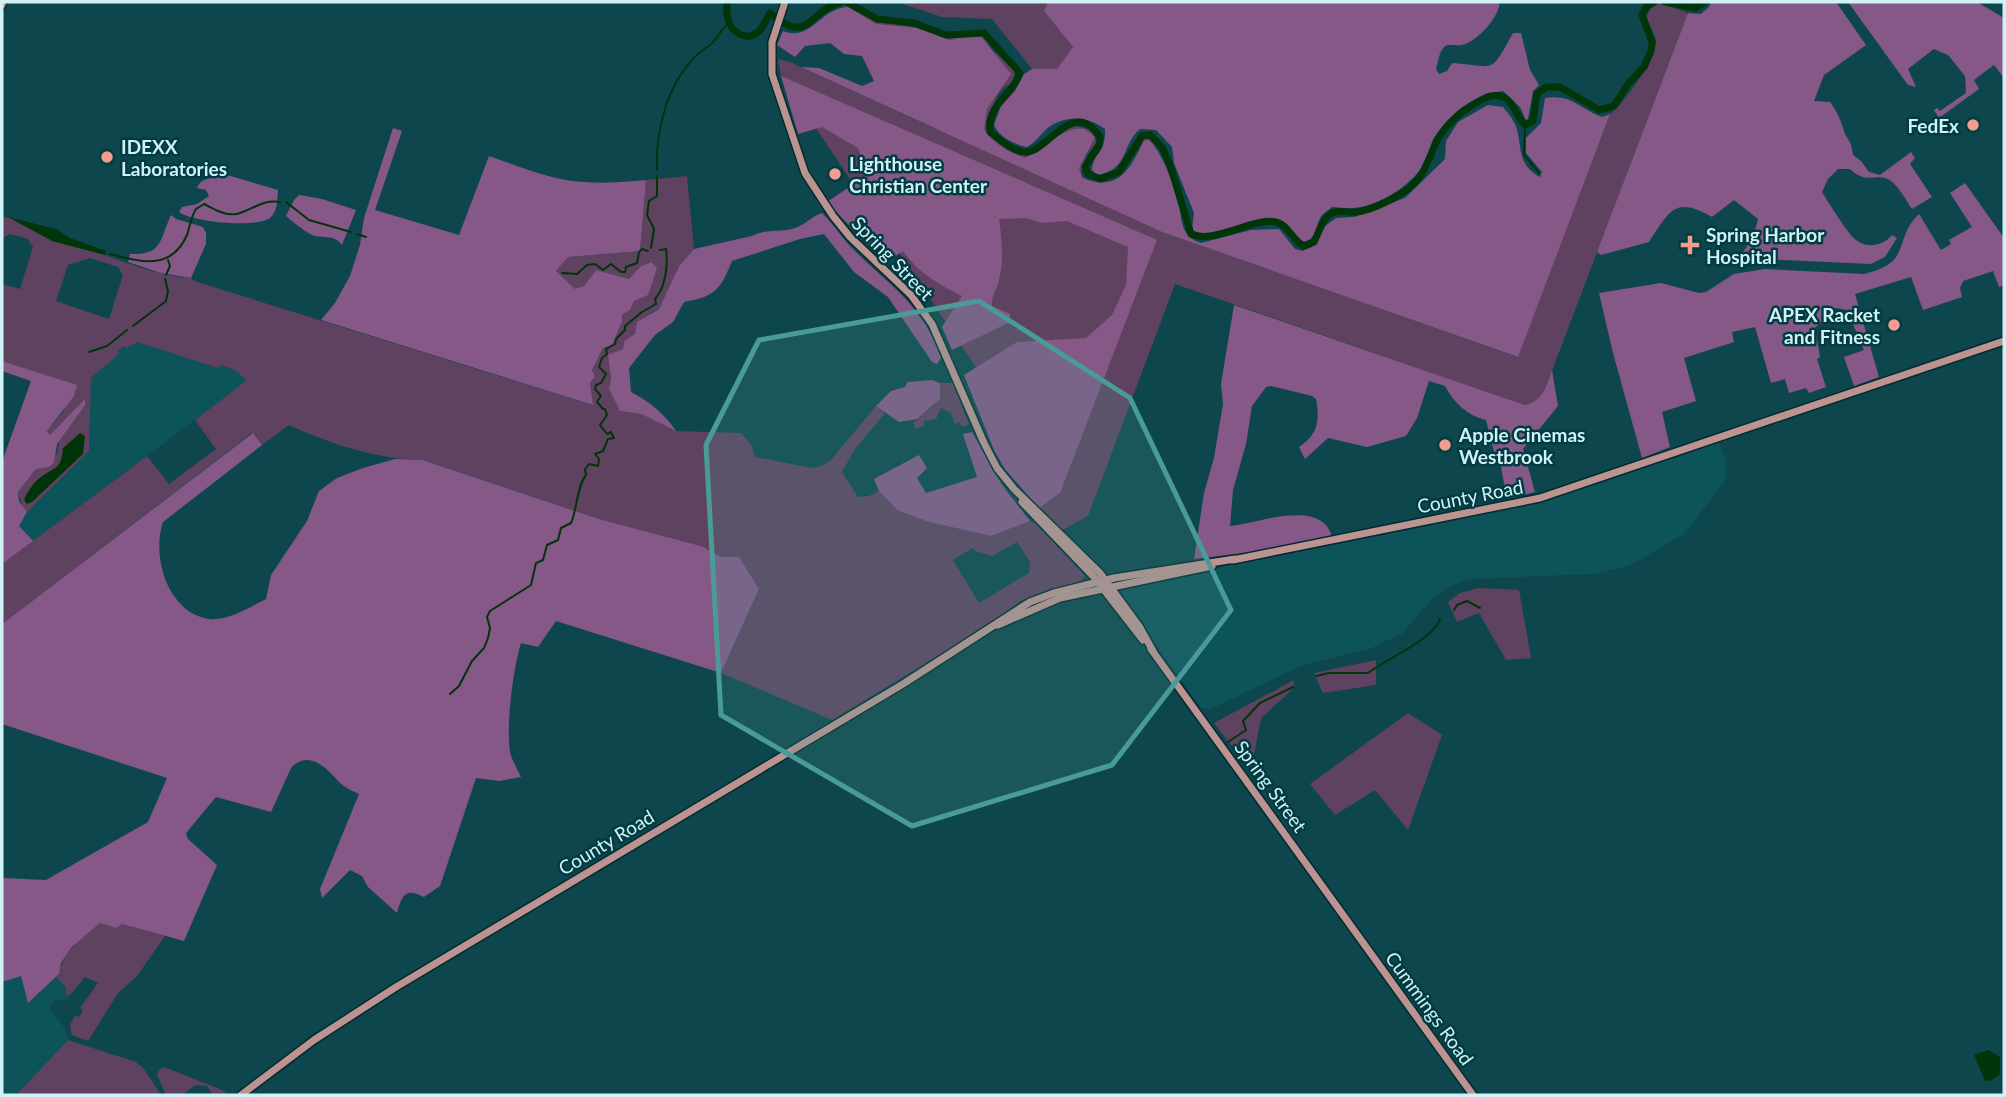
<svg xmlns="http://www.w3.org/2000/svg" width="2006" height="1097" font-family="Lato,sans-serif">
	<rect width="100%" height="100%" fill="#0e464d"/>
	<!-- built -->
	<g fill="#0d535a">
		<polygon points="137,342 218,368 221,365 234,369 240,373 247,381 33,541 19,526 27,512 89,451 90,381 92,375 118,351"/>
		<polygon points="1719,443 1725,457 1726,480 1684,534 1629,566 1592,574 1470,579 1449,586 1432,599 1403,633 1372,648 1301,666 1211,709 1201,708 1121,594 1124,587 1545,501"/>
		<polygon points="21,975 28,1003 56,977 66,987 66,995 71,994 67,1000 55,1001 50,1008 65,1029 68,1040 16,1095 2,1095 2,982"/>
	</g>
	<!-- green -->
	<g fill="#5f425f" fill-rule="evenodd">
		<polygon points="897,2 1048,2 1045,12 1073,47 1057,69 1032,69 992,19 942,17"/>
		<path d="M1660,3L1688,13L1542,397L1533,403L1525,405L1175,284L1088,516L1062,530L1039,508L1060,493L781,76L778,59L790,62L936,129L853,28L843,5L878,22L897,19L907,26L928,30L948,39L972,33L983,36L992,50L1014,69L1013,83L1004,87L998,94L986,122L990,135L1011,151L1026,156L1039,151L1045,144L1057,138L1065,130L1076,126L1091,130L1097,142L1087,154L1081,173L1083,177C1088,179 1093,184 1098,184C1120,187 1139,157 1143,138L1150,137L1155,141L1127,216L1162,232L1517,357L1610,114C1623,105 1657,58 1656,41C1655,33 1648,24 1647,16L1651,8Z"/>
		<path d="M687,176L694,249L679,266L659,309L650,313L635,334L624,341L623,349L609,355L611,378L609,389L620,411L641,414L676,431L741,433L751,444L755,457L812,468L821,466L830,461L876,406L885,413L855,449L842,472L858,497L869,496L879,491L897,510L929,522L991,536L1030,521L1036,524L1085,576L1081,581L1050,590L1020,601L992,623L832,720L721,673L759,589L722,557L701,546L599,519L422,460C376,459 331,444 289,425L262,445L252,433L2,624V564L147,456L169,484L216,449L195,420L246,381C239,371 233,369 221,365L218,368L137,342L127,348L125,346L118,351L119,354L91,378L89,451L27,512L24,511L18,492L36,469L57,454L62,423L50,435L47,431L63,412L76,385L2,361V284L20,289L33,247L28,239L10,234L2,238V217C18,217 35,233 50,239C61,244 71,244 81,247C117,258 154,276 191,278L194,281L592,405L590,383L595,375L592,370L603,348L612,345L622,322V315C638,306 637,284 640,267L629,279L596,270L584,286L575,290L556,272L567,257L640,251L646,180ZM90,258L118,267L123,275L109,319L56,301L68,265ZM1017,542L1030,562L1029,573L979,603L953,560L973,548L976,551L992,556Z"/>
		<polygon points="940,383 953,383 969,424 963,427 959,422 955,424 951,413 941,408 936,419 924,421 924,425 916,429 913,423 940,399"/>
		<polygon points="1479,588 1519,590 1531,658 1506,660 1479,613 1457,622 1448,602 1460,593"/>
		<polygon points="1376,660 1376,685 1323,693 1314,673"/>
		<polygon points="1294,680 1293,689 1261,718 1251,771 1214,723"/>
		<polygon points="1408,713 1442,735 1408,830 1375,790 1335,815 1310,784"/>
		<path d="M100,923L116,928L122,924L165,936L137,976L118,993L88,1041L72,1035L70,1025L75,1015L79,1017L83,1011L80,1008L98,983L85,977L71,994L66,995V987L56,977L59,974C63,951 83,938 100,923Z"/>
		<polygon points="68,1040 136,1062 144,1069 161,1095 16,1095"/>
		<polygon points="164,1067 222,1090 228,1095 213,1095 207,1086 195,1085 182,1095 166,1095 157,1075 159,1070"/>
	</g>
	<!-- forest -->
	<g fill="#865887">
		<path d="M1048,2H1500C1499,16 1480,39 1465,44C1459,47 1448,43 1444,47C1439,52 1438,63 1436,69L1439,74L1447,71L1452,63C1497,66 1489,76 1513,33H1521L1530,70L1539,85L1533,91L1528,119L1526,120L1520,107L1503,91C1478,95 1460,105 1444,125C1440,131 1434,135 1432,142C1429,149 1429,156 1425,163C1410,186 1381,205 1354,208C1347,209 1339,207 1332,207C1330,209 1324,213 1322,215C1314,226 1318,241 1301,242L1287,224L1271,218L1207,234L1197,233L1192,229L1194,213L1174,163L1172,147L1156,130L1140,129C1121,145 1129,170 1097,175L1092,170C1093,152 1106,155 1105,129C1088,117 1071,115 1052,125C1043,130 1037,142 1027,147C1014,144 1000,138 994,125L1001,106L1015,91L1024,74L1032,69H1057L1073,47L1044,11Z"/>
		<path d="M1711,2H1836L1866,45L1824,75L1814,101L1830,102C1837,112 1839,116 1843,128C1846,140 1851,137 1853,155L1861,161L1869,172L1880,175L1911,152L1915,158L1910,164L1932,197L1912,209C1906,200 1899,187 1891,181C1879,171 1867,186 1850,169H1838L1828,179L1822,192C1829,203 1847,233 1856,240C1867,249 1883,246 1892,235L1897,238L1885,257L1871,264L1763,259L1736,261L1757,233L1755,230L1758,219L1734,200L1712,217C1675,196 1670,210 1649,242L1601,255L1597,252L1688,13L1701,14L1709,7Z"/>
		<polygon points="1848,2 1977,2 2004,18 2004,78 1994,65 1974,80 1979,89 1939,118 1934,110 1937,108 1940,111 1966,93 1965,76 1948,55 1934,49 1908,69 1916,87 1908,85"/>
		<path d="M848,7L876,24L917,28L950,40L979,34L1011,74L987,109L984,129C993,144 1009,152 1025,158C1046,148 1061,126 1085,129L1095,137L1079,168L1082,178C1118,192 1129,171 1144,141L1149,140C1165,156 1173,185 1179,207C1181,214 1181,222 1184,229C1188,237 1193,240 1201,243L1251,230L1279,229L1295,249L1302,251L1312,247L1325,226L1336,218L1354,217L1405,198L1445,159L1446,141L1458,122L1488,105L1503,107C1508,113 1513,119 1516,126C1523,149 1516,163 1540,177L1542,172L1526,153V138L1541,123L1545,98C1573,94 1579,109 1602,117L1610,114L1518,357L1162,232L801,67L819,68L862,86L874,81L862,56L844,54L830,43L805,46L795,57L777,45L783,31C811,42 819,9 848,7Z"/>
		<path d="M781,76L1157,240L1060,493L1039,508L1005,469L994,450L964,375L1017,342L1086,338L1112,315L1126,285L1128,247L1067,221L1042,223L1026,218L999,219C1002,239 1004,260 999,280C997,290 991,295 992,306L1010,314V322L952,350L942,327L962,296C938,284 918,273 903,251L885,263L827,202L867,175L858,148L822,127L798,134Z"/>
		<path d="M393,128L402,131L375,210L459,235L489,156C510,163 531,172 552,177C583,185 615,183 646,180L640,251L568,257L556,271L575,289L584,286L596,270L629,279L640,267L651,262L657,268L648,295L634,301L630,310L622,315V322L612,345L603,348L592,370L595,376L590,383L593,405L321,320L335,303L350,276L360,245L364,218Z"/>
		<path d="M227,175L278,190C277,199 278,210 271,217C259,229 192,222 179,212L182,207L197,204L209,196L206,190L197,188C202,176 215,178 227,175Z"/>
		<path d="M1965,183L2004,238V285L1999,287L1993,271L1963,281L1960,288L1962,297L1923,310L1911,277L1855,294L1879,377L1854,386L1844,357L1864,350L1847,310L1836,308L1815,328L1820,357L1817,359L1826,387L1809,393L1806,388L1789,393L1785,379L1771,383L1755,327L1732,332L1734,342L1684,358L1696,401L1662,412L1670,447L1642,458L1613,353L1599,293L1661,283L1699,293L1706,292L1734,274L1765,269L1864,274C1914,262 1892,240 1919,214L1941,250L1951,244L1949,240L1972,227L1950,193Z"/>
		<path d="M299,195L322,199L356,210L342,245C333,233 322,240 310,234C302,229 293,222 286,216L294,200Z"/>
		<path d="M822,213C834,224 842,239 854,250C891,287 923,305 941,358L937,364L932,362L888,297L854,272L824,234L800,239L732,261C720,290 716,296 684,302L673,322L655,335L629,368L631,392C650,402 664,413 676,431L641,414L620,411L609,389L611,378L608,355L623,349L624,341L635,334L637,322L659,309L679,266L694,249L752,236C765,229 778,232 792,229C804,226 812,216 822,213Z"/>
		<path d="M171,215L176,219L203,227L206,233V244L191,278L161,273L128,262L130,254C163,255 159,241 171,215Z"/>
		<path d="M1234,305L1525,405C1544,401 1546,386 1552,370L1558,406L1523,449L1535,492L1507,499L1498,451L1494,452L1486,420C1468,416 1454,403 1445,386L1429,381L1417,418L1406,436L1367,447L1328,438L1305,459L1299,447C1318,434 1320,421 1316,399L1312,396L1271,386L1266,387L1252,406L1246,444L1233,490L1230,526C1259,523 1322,498 1332,537L1244,553L1194,559L1204,493L1214,458L1223,404L1221,384Z"/>
		<polygon points="2,361 77,385 74,396 47,431 50,435 85,399 85,405 57,444 54,462 49,467 36,469 18,492 19,501 27,512 19,526 33,541 2,564 2,462 31,381 2,371"/>
		<polygon points="932,380 940,383 940,399 917,419 899,422 876,406 891,391 905,387 908,382"/>
		<polygon points="972,432 1002,485 1030,521 991,536 929,522 897,510 879,491 874,479 919,455 927,468 917,478 926,493 977,477 963,434"/>
		<path d="M253,433L262,445L163,522C151,557 168,613 209,619C228,621 250,607 266,599L271,575L307,521L319,491L337,478L363,468L395,459L422,460L599,519L701,546L722,557H739L759,589L721,673L556,621L538,647L521,643C513,669 506,725 510,752C512,760 517,769 521,777L499,781L476,778L440,886L424,897C405,887 402,895 397,913L368,887L362,876L350,870L322,898L320,889L359,794C352,791 344,787 339,782C327,768 308,749 291,768L271,812L216,797L186,833L188,839L217,865L184,941L122,924L116,928L100,923L72,947L61,963L59,974L28,1003L21,976L2,982V878L46,880L148,822L167,778L2,724V624Z"/>
	</g>
	<!-- water -->
	<g fill="#00350a">
		<polygon points="8,217 56,229 70,238 106,251 105,255 52,241"/>
		<path d="M80,433L85,436L83,454L32,502L27,504L24,500C27,492 34,482 41,477C56,466 61,470 63,448Z"/>
		<polygon points="1988,1050 2000,1057 2000,1074 1992,1080 1985,1081 1974,1055"/>
	</g>
	<g fill="none" stroke-linecap="round" stroke-linejoin="round">
		<!-- stream -->
		<g stroke="#00350a" stroke-width="2">
			<polyline points="1525,125 1524,155 1539,173"/>
			<path d="M657,170C655,130 668,81 699,53C703,50 708,47 712,43C719,37 721,28 729,23"/>
			<polyline points="286,202 309,220 351,232"/>
			<polyline points="357,234 366,237"/>
			<polyline points="651,248 654,229 647,215 649,201 657,196 657,176"/>
			<path d="M110,254C142,262 171,271 187,235C190,226 191,217 196,209L204,204C214,209 225,216 237,214C252,210 263,199 280,202"/>
			<polyline points="562,273 577,274 587,265 595,264 603,270 611,264 621,272 625,272 626,267 637,263 639,252 642,249 648,251"/>
			<polyline points="166,275 170,266 168,260"/>
			<polyline points="133,326 166,301 168,291 165,279"/>
			<polyline points="89,352 107,346 127,330"/>
			<polyline points="1454,610 1457,605 1467,601 1480,608"/>
			<path d="M1316,676L1329,673H1368C1386,659 1434,639 1440,619"/>
			<path d="M450,694L459,686L472,661L484,648L488,638L490,628L487,617L490,611L531,585L536,563L543,560L547,545L558,540L561,528L571,523C577,510 577,486 586,475L585,469L589,464L598,466L599,459L595,454L603,451L608,439L614,438L611,432L607,434L600,425L607,415L605,409H603L597,402L601,396L595,389L596,385L601,383L606,374L599,367L602,358L607,354L606,349L615,344L616,339L625,330V326L642,312L656,304L655,299C666,287 668,264 666,249L660,250"/>
			<polyline points="1228,742 1246,730 1243,721 1260,703 1293,687"/>
		</g>
		<!-- river -->
		<g stroke="#00350a" stroke-width="7">
			<path d="M727,2C727,7 726,14 728,19C731,32 746,42 758,32C764,27 766,19 770,13C810,47 807,11 842,2"/>
			<path d="M847,2L877,19L914,23L946,35L984,33L1020,73C1013,95 986,105 990,132C999,139 1012,151 1024,152C1047,155 1072,95 1100,137L1099,145L1085,167L1088,174L1100,179L1119,172L1142,136L1150,135L1162,147L1171,168L1191,234C1215,245 1258,214 1279,223C1290,228 1293,241 1304,246L1314,242C1319,233 1321,221 1330,214C1338,209 1348,213 1357,212C1371,210 1390,201 1402,193C1423,180 1426,165 1435,145C1442,129 1457,115 1471,106C1478,102 1483,98 1491,96C1513,92 1514,115 1525,125L1533,121L1537,94L1546,87H1560L1599,110L1614,106L1628,84L1644,67L1651,51L1652,42L1642,15L1646,7L1654,2"/>
			<polyline points="1665,2 1696,8 1705,2"/>
		</g>
		<defs>
			<g id="major">
				<polyline points="785,2 772,42 772,74 805,173 833,216 850,237 911,295 932,324 984,443 997,468 1014,489 1100,573 1139,626 1153,651"/>
				<polyline points="2,5 3,2"/>
				<polyline points="1022,502 1094,577 1143,640"/>
				<polyline points="1233,560 1540,498 2004,341"/>
				<polyline points="998,625 1060,598 1212,566"/>
				<polyline points="1151,649 1473,1095"/>
				<polyline points="241,1095 314,1040 396,987 903,684 1030,602 1054,593 1114,578 1235,559"/>
			</g>
		</defs>
		<!-- major casing -->
		<use href="#major" stroke="#042a2f" stroke-width="10"/>
		<!-- major -->
		<use href="#major" stroke="#bb9390" stroke-width="7"/>
	</g>
	<!-- marked area -->
	<path fill="#499b97" fill-opacity="0.2" stroke="#499b97" stroke-width="5" stroke-linejoin="round" d="M979,301L1130,398L1231,610L1112,765L912,826L721,715L706,445L759,340Z"/>
	<!-- markers -->
	<g fill="#f59c92" stroke="#003c42" stroke-width="2.5">
		<circle cx="1973" cy="125" r="7"/>
		<circle cx="107" cy="157" r="7"/>
		<circle cx="835" cy="174" r="7"/>
		<path d="M1686.5 234.5h7v7h7v7h-7v7h-7v-7h-7v-7h7z"/>
		<circle cx="1894" cy="325" r="7"/>
		<circle cx="1445" cy="445" r="7"/>
	</g>
	<g text-anchor="middle" dominant-baseline="central" stroke-width="5" stroke-linejoin="round" paint-order="stroke">
		<!-- poi labels -->
		<g font-size="19" font-weight="bold" fill="#d0f2f6" stroke="#003c42" text-anchor="start">
			<text x="1959" y="125" text-anchor="end">FedEx</text>
			<text x="121" y="146">IDEXX<tspan x="121" dy="22">Laboratories</tspan></text>
			<text x="849" y="163">Lighthouse<tspan x="849" dy="22">Christian Center</tspan></text>
			<text x="1706" y="234">Spring Harbor<tspan x="1706" dy="22">Hospital</tspan></text>
			<text x="1880" y="314" text-anchor="end">APEX Racket<tspan x="1880" dy="22">and Fitness</tspan></text>
			<text x="1459" y="434">Apple Cinemas<tspan x="1459" dy="22">Westbrook</tspan></text>
		</g>
		<!-- street labels -->
		<g font-size="19" fill="#d0f2f6" stroke="#003c42">
			<text transform="translate(893 258) rotate(46)">Spring Street</text>
			<text transform="translate(1470 496) rotate(-11)">County Road</text>
			<text transform="translate(1271 786) rotate(54)">Spring Street</text>
			<text transform="translate(606 842) rotate(-31)">County Road</text>
			<text transform="translate(1430 1008) rotate(54)">Cummings Road</text>
		</g>
	</g>
	<!-- border -->
	<rect width="2006" height="1097" fill="none" stroke="#d0f2f6" stroke-width="7"/>
</svg>
